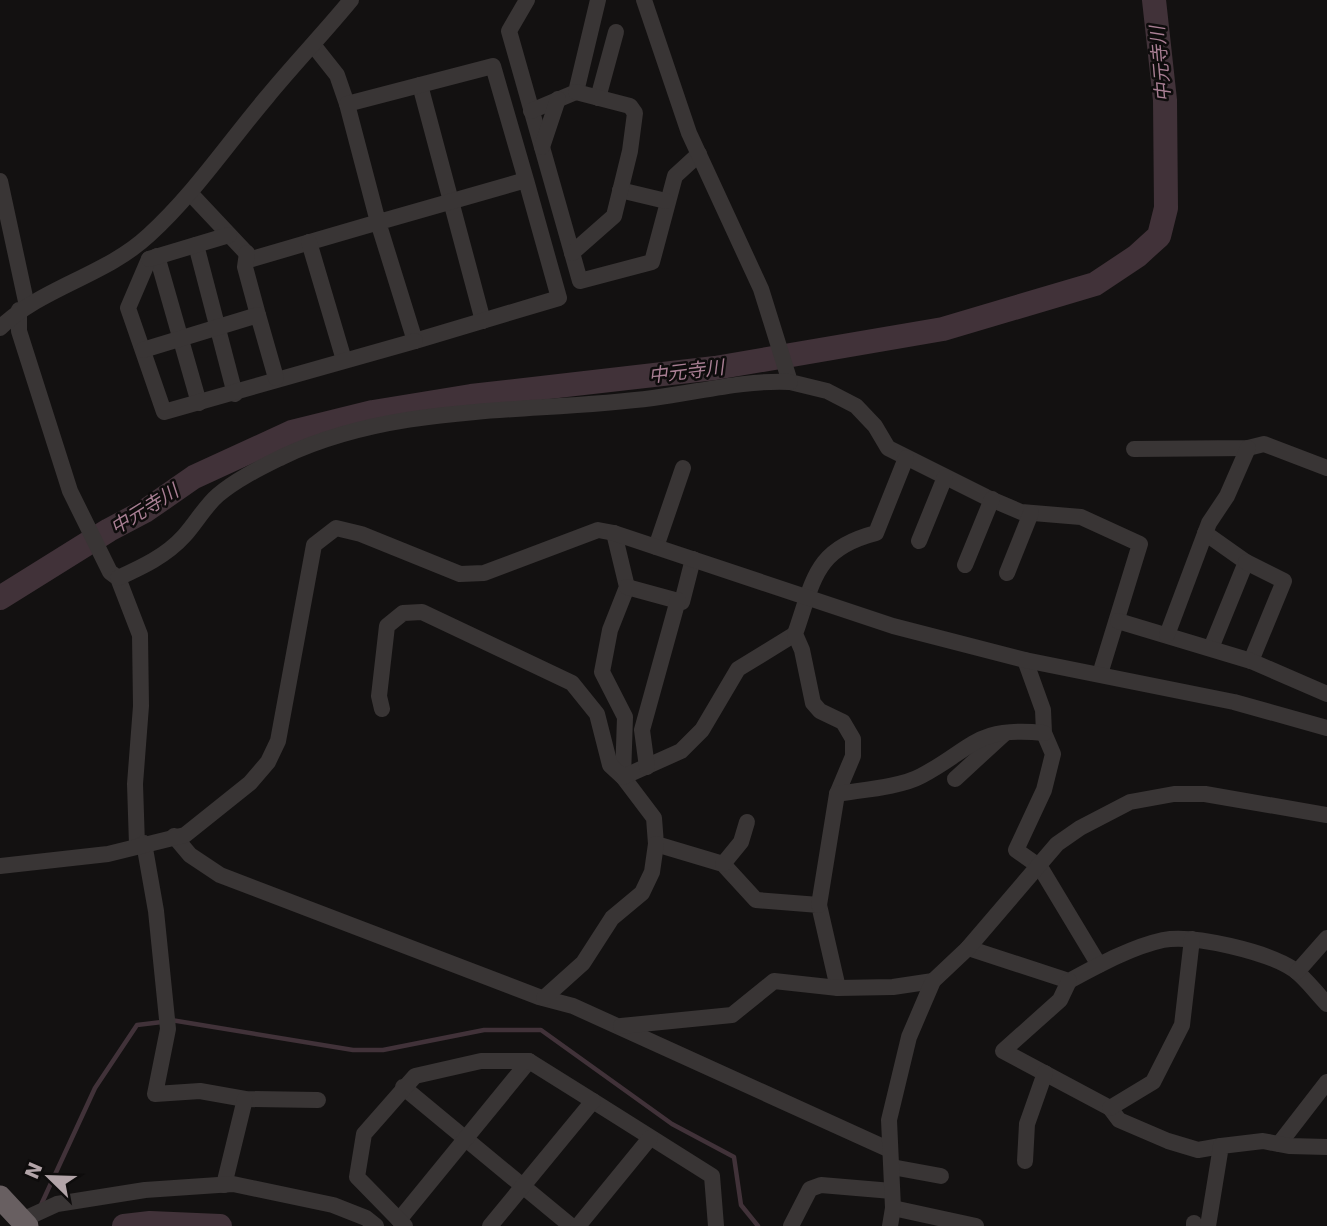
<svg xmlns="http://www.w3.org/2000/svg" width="1327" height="1226" font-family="'DejaVu Sans','Noto Sans JP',sans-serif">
	<rect width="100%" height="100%" fill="#131111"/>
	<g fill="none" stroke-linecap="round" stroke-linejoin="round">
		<!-- stream -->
		<g stroke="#413239" stroke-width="4.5">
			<polyline points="171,1020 353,1050 383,1050 484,1030 541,1030 672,1124 734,1157 741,1205 758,1226"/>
			<polyline points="40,1207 95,1088 137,1025 162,1022"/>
		</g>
		<!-- river -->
		<g stroke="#413239" stroke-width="24">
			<polyline points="0,598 109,530 145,511 194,477 292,432 373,412 471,396 715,368 943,329 1095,284 1137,256 1159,236 1166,208 1165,100 1154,0"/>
			<polyline points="124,1226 150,1223 220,1226"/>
		</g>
		<!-- minor -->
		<g stroke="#393535" stroke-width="16">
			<polyline points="527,0 509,31 580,281 652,262 675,176 699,154"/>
			<polyline points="644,0 689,133 761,289 790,382 827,391 856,406 875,426 888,448 986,497 1021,512 1081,517 1140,544 1100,674"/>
			<polyline points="314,46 337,75 347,104"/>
			<polyline points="420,85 483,321"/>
			<polyline points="598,98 616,32"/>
			<polyline points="531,111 576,92 598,0"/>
			<polyline points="542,147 558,99"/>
			<polyline points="0,181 27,306"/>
			<polyline points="620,190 666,201"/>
			<path d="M190,193L252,259C343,232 435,206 526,180L493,66L347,104L378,222L415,341L559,298L526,180"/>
			<polyline points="309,242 344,360"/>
			<polyline points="196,245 235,394"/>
			<polyline points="247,253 245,267 258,315"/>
			<polyline points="572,253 614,216 630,151 635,113 630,106 576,92"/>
			<polyline points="157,256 199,403"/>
			<polyline points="149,259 128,308 164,412 415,341"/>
			<polyline points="149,259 229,235"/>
			<polyline points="19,310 19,331 70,491 110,572 118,578 140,635 141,706 135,784 137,845"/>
			<path d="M0,328C42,287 105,276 149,235C194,194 228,143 267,97C294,64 324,33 351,0"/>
			<polyline points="143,350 258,315 276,378"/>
			<polyline points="1134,449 1248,448 1264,444 1327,468"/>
			<polyline points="614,533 627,587 610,630 602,672 625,717 623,777 654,818 656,844 723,864 756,900 819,905 838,988"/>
			<polyline points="1205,533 1246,562 1211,648"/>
			<polyline points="919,541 945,477"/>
			<polyline points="656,547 683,468"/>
			<polyline points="1246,562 1284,581 1251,661"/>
			<polyline points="965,565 992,499"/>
			<polyline points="1007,573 1031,513"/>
			<path d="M118,578C142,567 166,556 184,536C196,523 205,506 218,495C237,479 260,468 282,457C397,402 530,414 653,398C700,392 743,380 790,382"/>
			<polyline points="627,587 682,602 693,559"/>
			<polyline points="1118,621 1251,661 1327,694"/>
			<polyline points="1167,635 1209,523 1227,496 1248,448"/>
			<polyline points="1025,660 1043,710 1044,733 1053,754 1044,790 1016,850 1040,867 1099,965"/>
			<polyline points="382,709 379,696 387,626 403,613 422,612 572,683 597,714 610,765 623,777 681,751 702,730 738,669 795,634"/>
			<polyline points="647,767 642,730 678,600"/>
			<polyline points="955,779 1005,733"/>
			<path d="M837,794L853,756V739L843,722L820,711L813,703L802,650L795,634C814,580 814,549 876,533L906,458"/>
			<polyline points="174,836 190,855 220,875 539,997 573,1006 890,1150"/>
			<polyline points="144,843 156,911 168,1029 155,1094 200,1091 245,1099 318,1100"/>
			<polyline points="723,864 741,842 747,822"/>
			<polyline points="0,866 108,854 185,835 250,783 268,762 278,741 314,545 336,528 361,534 460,574 484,573 598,530 614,533 893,626 1025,660 1234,702 1327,728"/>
			<path d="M819,905L837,794C860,790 901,787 921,776C974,748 975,726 1044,733"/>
			<path d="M968,948L1069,981C1097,966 1131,947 1163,940C1194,934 1267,952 1293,969C1306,978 1316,993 1327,1004"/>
			<polyline points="1297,972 1327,938"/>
			<polyline points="1069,981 1060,1000 1003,1051 1110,1108 1119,1120 1168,1141 1198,1150 1221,1146"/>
			<polyline points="544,998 583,963 612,918 642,893 652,872 656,844"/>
			<polyline points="621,1026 732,1015 774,981 838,988 893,987 933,981"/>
			<polyline points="403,1087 571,1226"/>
			<polyline points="593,1101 712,1176 716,1226"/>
			<polyline points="1110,1108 1153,1082 1182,1025 1192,939"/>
			<polyline points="1279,1144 1327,1082"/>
			<polyline points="1025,1161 1027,1124 1045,1073"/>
			<polyline points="892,1167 941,1176"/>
			<polyline points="224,1185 245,1099"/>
			<polyline points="893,1208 976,1226"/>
			<polyline points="22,1220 57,1204 145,1190 233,1184 333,1205 366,1218 376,1226"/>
			<polyline points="399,1220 529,1061"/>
			<polyline points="405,1226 357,1177 364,1134 415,1076 481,1061 529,1061 593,1101 490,1226"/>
			<polyline points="578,1226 650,1138"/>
			<polyline points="791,1226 810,1189 821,1185 892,1191"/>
			<polyline points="890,1226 893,1208 889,1120 909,1037 933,981 968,948 1057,844 1080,828 1130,802 1174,794 1205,794 1327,815"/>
			<polyline points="1194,1226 1194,1223"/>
			<polyline points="1208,1226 1221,1146 1263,1141 1289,1146 1327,1147"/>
		</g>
		<!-- highway -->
		<polyline stroke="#685f61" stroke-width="23" points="0,1197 27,1226"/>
	</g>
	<g text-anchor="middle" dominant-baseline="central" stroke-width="5" stroke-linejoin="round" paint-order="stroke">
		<!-- water labels -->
		<g font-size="19" font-style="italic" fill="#a97f94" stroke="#0e0c0c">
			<text transform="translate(1160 64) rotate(-95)">中元寺川</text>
			<text transform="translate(686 371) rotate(-7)">中元寺川</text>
			<text transform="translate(144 509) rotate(-32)">中元寺川</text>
		</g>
	</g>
	<!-- north arrow -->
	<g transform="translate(49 1177) rotate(293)" stroke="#0e0c0c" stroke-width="5" paint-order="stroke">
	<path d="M0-5L12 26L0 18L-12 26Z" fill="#b2a4a8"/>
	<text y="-10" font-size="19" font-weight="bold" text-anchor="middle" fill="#b2a4a8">N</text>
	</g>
</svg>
